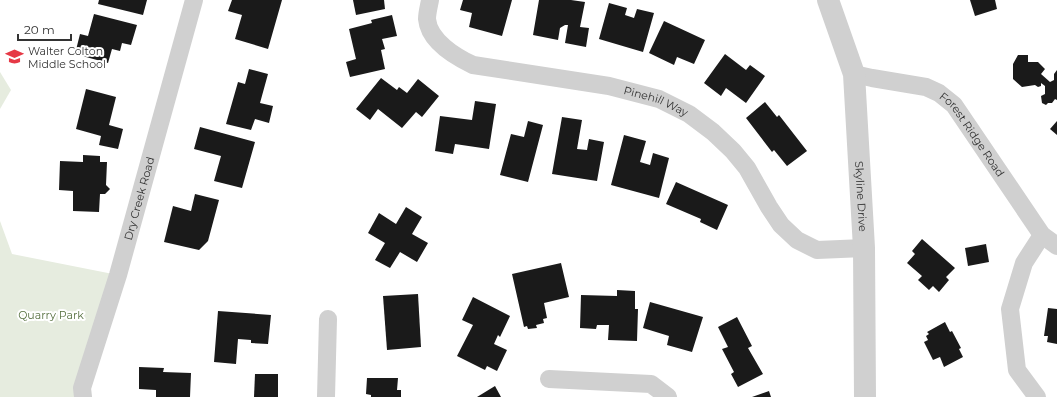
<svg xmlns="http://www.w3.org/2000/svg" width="1057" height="397" font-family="Montserrat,sans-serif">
	<rect width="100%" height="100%" fill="#fff"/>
	<!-- green -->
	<g fill="#e6ecdf">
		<polygon points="0,72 11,90 0,109"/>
		<polygon points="0,221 12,254 118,275 83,397 0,397"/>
	</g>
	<!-- building -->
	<g fill="#1a1a1a">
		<polygon points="99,0 147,0 143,15 98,4"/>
		<polygon points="232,0 282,0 268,49 235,39 242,15 228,11"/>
		<polygon points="353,0 384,0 385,9 356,15"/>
		<polygon points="463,0 512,0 502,36 469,27 472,13 460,10"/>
		<polygon points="539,0 571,0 585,2 580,27 589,28 586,47 565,43 568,25 565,25 560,28 558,40 533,35"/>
		<polygon points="970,0 995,0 997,9 975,16"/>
		<polygon points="609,3 627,8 625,15 634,18 637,9 654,13 643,52 599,39"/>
		<polygon points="94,14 137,25 131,45 122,43 120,51 112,49 108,63 75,54 80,34 88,36"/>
		<polygon points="392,15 397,36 382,39 385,49 381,50 385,69 350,77 346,62 356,59 349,29 372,23 371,20"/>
		<polygon points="664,21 705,40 694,64 677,57 674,65 649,53"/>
		<polygon points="725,54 746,70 750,65 765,76 746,103 726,88 721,96 704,83"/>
		<polygon points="1018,55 1028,55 1028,62 1038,62 1045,69 1041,74 1050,82 1054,80 1054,74 1057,70 1057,100 1055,99 1052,103 1048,103 1046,105 1042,103 1041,96 1045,94 1045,86 1041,83 1041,86 1038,87 1035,85 1022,87 1013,79 1013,64"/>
		<polygon points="249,69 268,74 260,103 273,106 269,123 255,119 251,130 226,124 238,82 245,84"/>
		<polygon points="381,78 397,90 399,87 407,93 418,79 439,96 422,117 416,112 402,128 378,109 370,120 356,109"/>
		<polygon points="86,89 116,97 109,125 123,129 118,149 99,145 101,136 76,129"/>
		<polygon points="475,101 496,104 489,149 455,144 453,154 435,151 440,116 472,120"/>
		<polygon points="765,102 777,117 779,115 807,151 787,166 774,150 772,152 746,118"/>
		<polygon points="562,117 582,120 577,149 587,150 589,139 604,142 597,181 552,174"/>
		<polygon points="528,121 543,125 528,182 500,175 511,134 524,137"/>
		<polygon points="1057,121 1057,135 1050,129"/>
		<polygon points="200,127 255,142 242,188 214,181 221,156 194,149"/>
		<polygon points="624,135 646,141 640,162 650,165 653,153 669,158 659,198 611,185"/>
		<polygon points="83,155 100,156 100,162 107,162 106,185 110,189 105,194 100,194 99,212 73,211 73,191 59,190 60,161 83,162"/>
		<polygon points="676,182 728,205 717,230 700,222 701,219 666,204"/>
		<polygon points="195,194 219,200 208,241 199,250 164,242 173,206 191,211"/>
		<polygon points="406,207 422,217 412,234 428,243 417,262 400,252 390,268 375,260 385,243 368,233 379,213 396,224"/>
		<polygon points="922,239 955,268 946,277 949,280 939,292 933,286 929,290 918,280 922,276 907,263 915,254 912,251"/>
		<polygon points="986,244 989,262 968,266 965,248"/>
		<polygon points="561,263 569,297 544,303 547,318 543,319 544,323 536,325 537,328 528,329 527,326 524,327 512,274"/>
		<polygon points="617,290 635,291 635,309 638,309 637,341 608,340 609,325 597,325 596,329 580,328 581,295 617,296"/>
		<polygon points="418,294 421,347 387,350 383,296"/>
		<polygon points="473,297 510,316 500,337 498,335 494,344 507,350 497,371 487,366 485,370 457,356 473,325 462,320"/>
		<polygon points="650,302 703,317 692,352 667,345 669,336 643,328"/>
		<polygon points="1048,308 1057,309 1057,344 1047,342 1048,336 1044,336"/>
		<polygon points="218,311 271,315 268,344 251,343 251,340 238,339 236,364 214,362"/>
		<polygon points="737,317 752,346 748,348 763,374 738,387 731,374 734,372 722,349 728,347 718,327"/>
		<polygon points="945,322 950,332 952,331 961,348 959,349 963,357 944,367 940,357 933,360 924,342 928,340 926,336 929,334 927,332"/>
		<polygon points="139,367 164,368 163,372 191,373 190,397 156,397 156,390 139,389"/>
		<polygon points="255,374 278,374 278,397 254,397"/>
		<polygon points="367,378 398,378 397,390 401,390 401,397 371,397 371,395 366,394"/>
		<polygon points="495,386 501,397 477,397"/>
		<polygon points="769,391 771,397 752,397"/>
	</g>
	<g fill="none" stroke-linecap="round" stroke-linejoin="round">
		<!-- minor -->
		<g stroke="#d0d0d0" stroke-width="18">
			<path id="s1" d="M430,0C429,6 427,13 427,19C429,41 456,57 473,65L609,86L659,99L689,114L713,132L733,151L747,168L769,207L781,225L797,240L817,250L864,248"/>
			<path id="s2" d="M854,74L872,78L926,87L939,93L954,105L1042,235L1057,246"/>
			<polyline points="549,379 651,384 668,397"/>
			<path id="s3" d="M83,397L82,388L118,275L194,0"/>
			<polyline points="326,397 328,319"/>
			<polyline points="1037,397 1017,370 1010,309 1024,263 1042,235"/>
		</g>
		<!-- tertiary -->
		<path stroke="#d0d0d0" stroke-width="22" id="s4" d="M828,0L854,74L864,248L865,397"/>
	</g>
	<!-- icons -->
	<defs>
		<symbol id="school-bare" viewBox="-9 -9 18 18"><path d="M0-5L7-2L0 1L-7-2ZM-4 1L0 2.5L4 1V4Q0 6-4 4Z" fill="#e63946" stroke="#fff" stroke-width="2.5" paint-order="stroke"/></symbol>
	</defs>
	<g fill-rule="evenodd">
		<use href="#school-bare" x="2" y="44" width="25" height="25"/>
	</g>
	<g text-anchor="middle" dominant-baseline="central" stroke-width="4" stroke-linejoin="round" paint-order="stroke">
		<!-- poi labels -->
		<g font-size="11" fill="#333" stroke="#fff" text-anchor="start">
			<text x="28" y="51">Walter Colton<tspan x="28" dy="13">Middle School</tspan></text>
		</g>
		<!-- street labels -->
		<g font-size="11" fill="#333" stroke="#fff">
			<text stroke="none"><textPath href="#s1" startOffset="274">Pinehill Way</textPath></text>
			<text stroke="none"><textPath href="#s2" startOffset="141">Forest Ridge Road</textPath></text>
			<text stroke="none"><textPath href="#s4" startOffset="201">Skyline Drive</textPath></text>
			<text stroke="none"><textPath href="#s3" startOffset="207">Dry Creek Road</textPath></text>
		</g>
		<!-- park labels -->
		<g font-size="11" fill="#56703f" stroke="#fff">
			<text x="51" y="315">Quarry Park</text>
		</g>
	</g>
	<!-- scale -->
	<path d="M18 34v6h53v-6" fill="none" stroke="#333333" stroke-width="2"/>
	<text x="24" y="34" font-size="12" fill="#333333" stroke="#ffffff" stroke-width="3" paint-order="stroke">20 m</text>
</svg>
